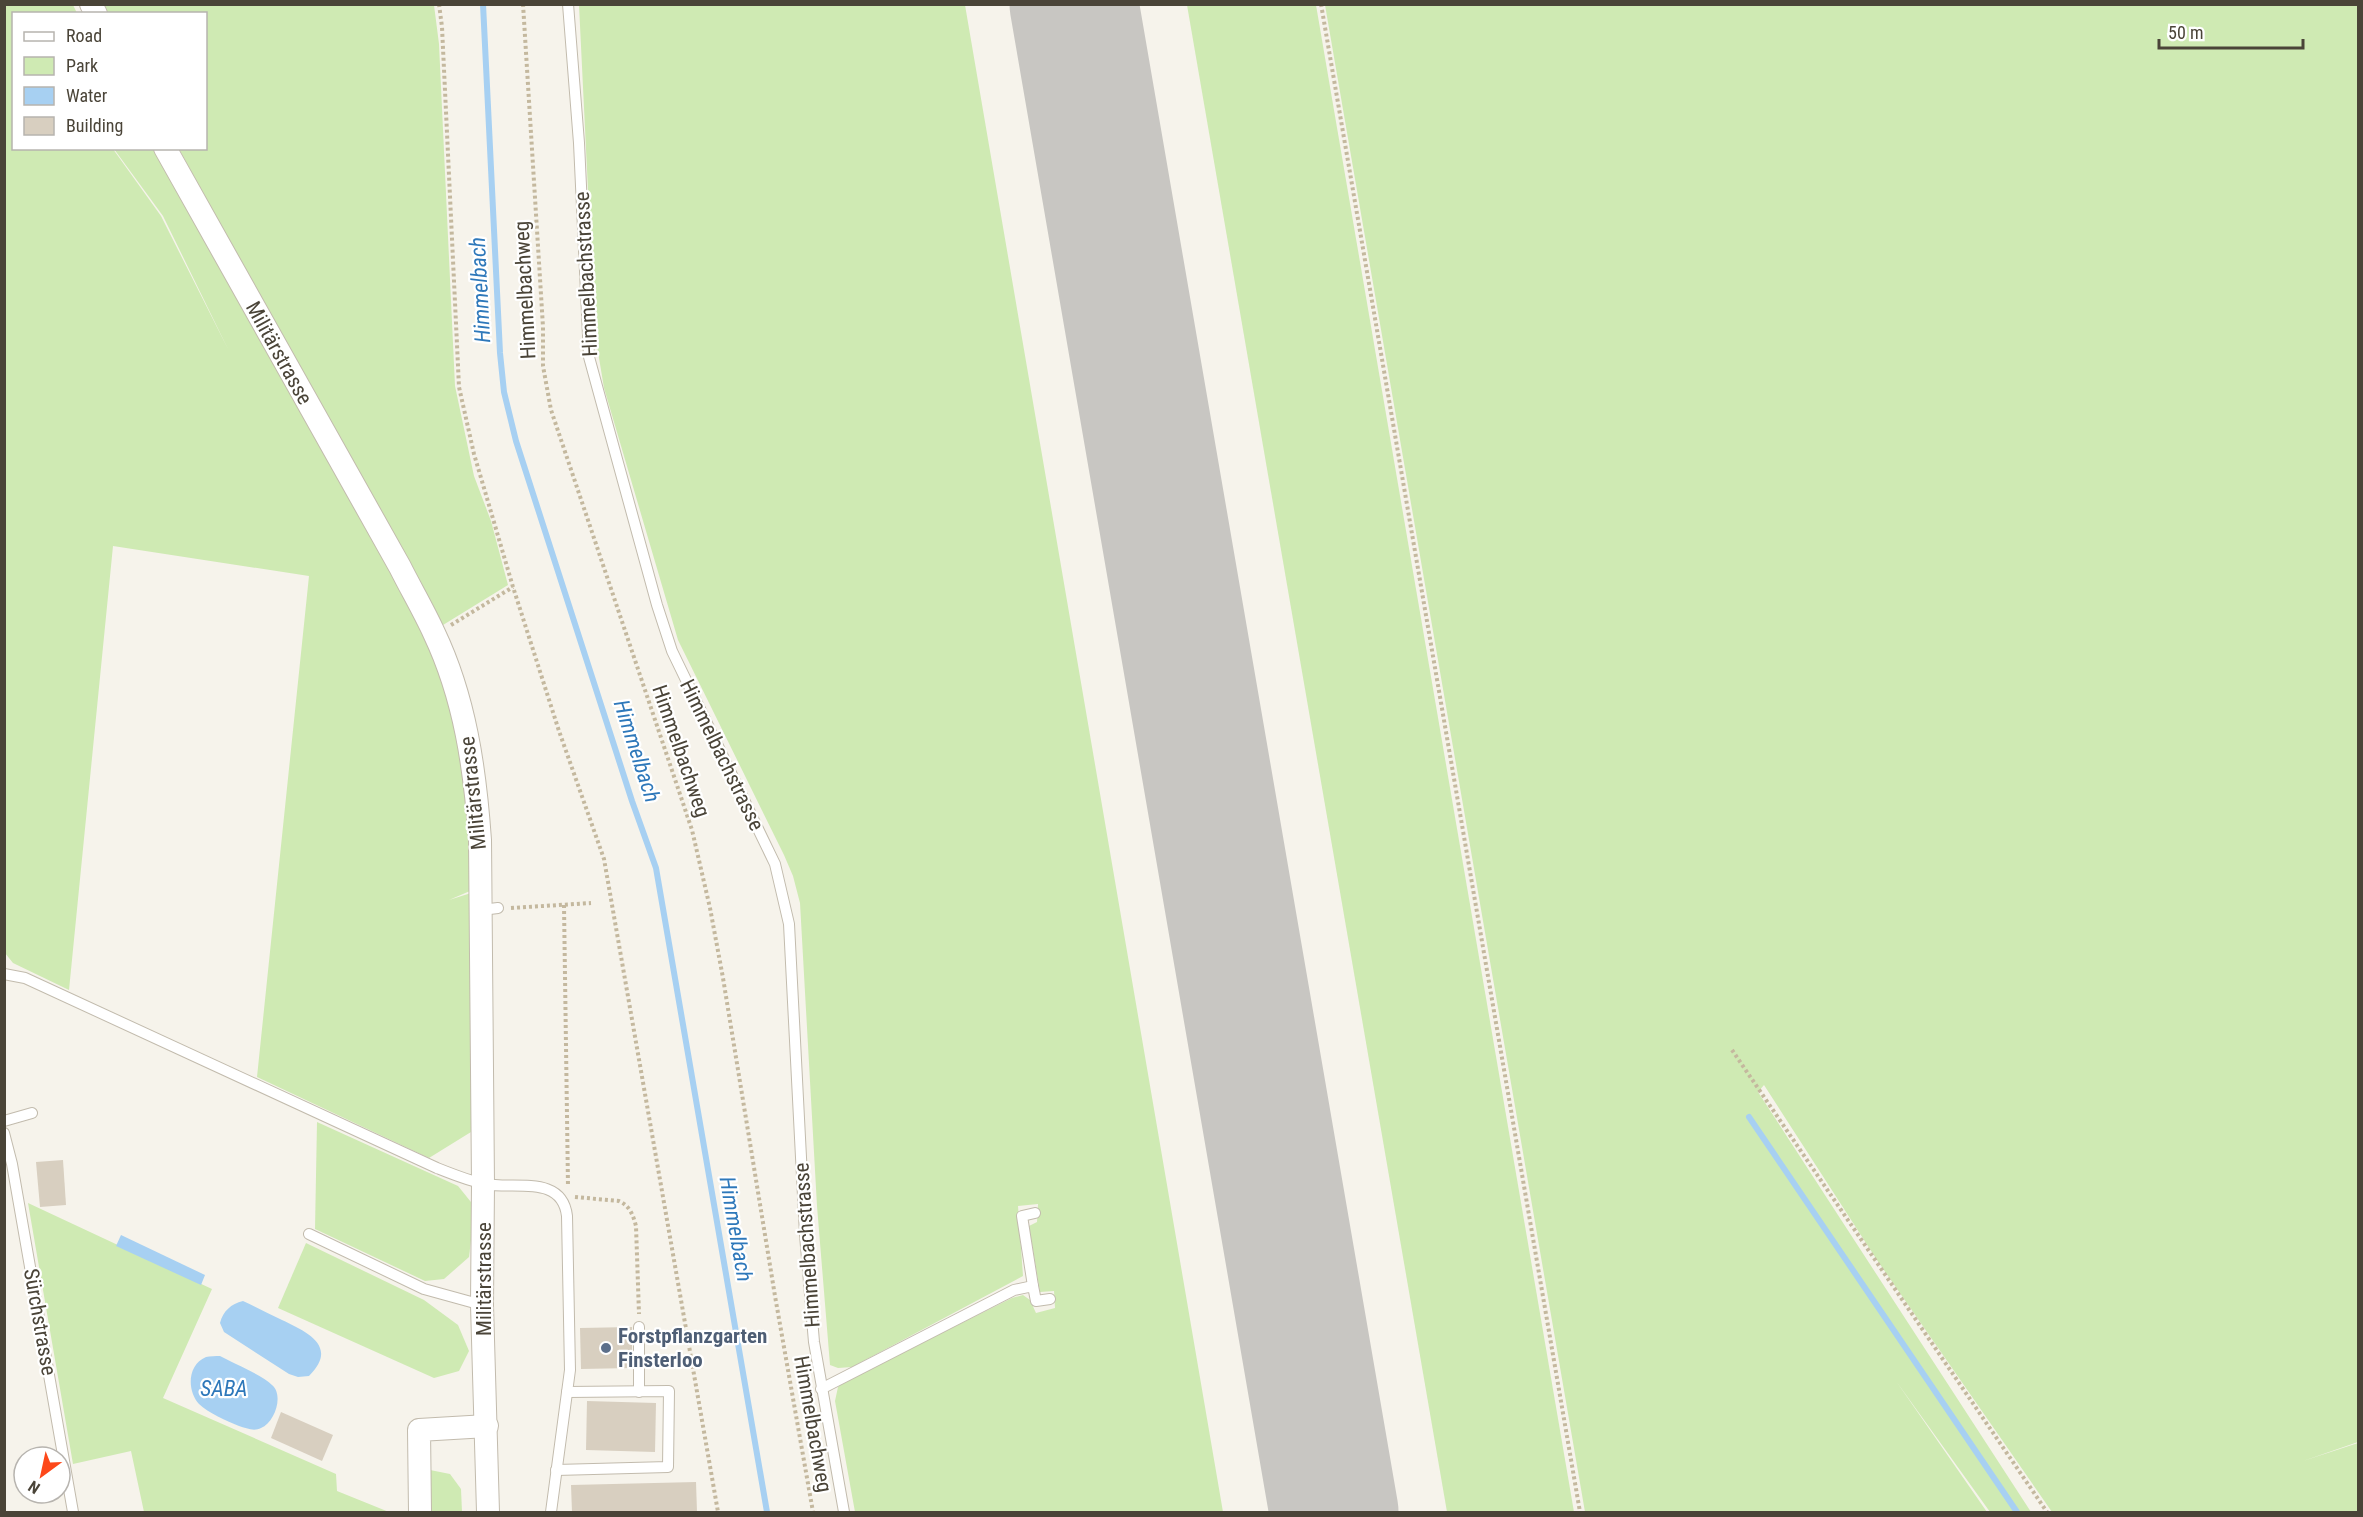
<svg xmlns="http://www.w3.org/2000/svg" width="2363" height="1517" font-family="'Roboto Condensed',sans-serif">
	<rect width="100%" height="100%" fill="#f6f3eb"/>
	<!-- green -->
	<g fill="#cfeab3">
		<polygon points="4,5 73,5 77,13 14,14 14,148 113,149 161,216 228,349 163,216 114,149 153,149 205,234 340,483 358,476 179,149 206,148 206,14 105,13 100,5 434,5 439,44 455,386 474,476 491,521 508,585 443,625 435,635 459,731 471,825 470,891 449,900 471,893 471,1132 429,1158 257,1077 309,576 113,546 69,990 13,963 5,953"/>
		<polygon points="579,5 965,5 1223,1512 855,1512 835,1401 838,1387 845,1381 1012,1298 1023,1295 1030,1300 1036,1313 1055,1308 1054,1291 1040,1292 1029,1226 1037,1222 1038,1204 1018,1206 1023,1276 852,1367 838,1368 830,1365 817,1206 800,903 793,876 784,855 678,640 604,388 595,334"/>
		<polygon points="1187,5 1316,5 1574,1512 1447,1512"/>
		<polygon points="1325,5 2358,5 2358,1442 2303,1461 2358,1443 2358,1512 2052,1512 1877,1260 1764,1085 1758,1092 2031,1512 1990,1512 1896,1381 1987,1512 1585,1512"/>
		<polygon points="317,1122 458,1186 475,1207 469,1257 444,1279 425,1281 315,1229"/>
		<polygon points="28,1203 212,1289 163,1398 336,1474 337,1491 389,1512 144,1512 131,1451 73,1464"/>
		<polygon points="306,1243 424,1300 458,1325 469,1351 459,1371 434,1378 278,1308"/>
		<polygon points="430,1470 450,1474 461,1489 462,1512 415,1512"/>
	</g>
	<!-- water -->
	<g fill="#a7d0f2">
		<polygon points="121,1235 205,1275 201,1285 116,1246"/>
		<path d="M243,1301C256,1307 269,1314 282,1320C307,1332 339,1346 309,1376L298,1377L289,1374L224,1332L220,1323C223,1311 231,1304 243,1301Z"/>
		<path d="M220,1356C233,1363 262,1375 272,1385C284,1395 275,1422 261,1428C254,1432 246,1428 239,1426C227,1421 208,1413 199,1404C187,1391 187,1365 206,1357C210,1356 216,1356 220,1356Z"/>
	</g>
	<g fill="none" stroke-linecap="round" stroke-linejoin="round">
		<!-- stream -->
		<g stroke="#a7d0f2" stroke-width="6">
			<polyline points="483,4 500,353 504,392 516,441 632,801 656,868 767,1512"/>
			<polyline points="1749,1117 2017,1512"/>
		</g>
		<!-- runway -->
		<polyline stroke="#c8c6c2" stroke-width="129" points="1074,4 1334,1512"/>
	</g>
	<!-- building -->
	<g fill="#d8cfc0">
		<polygon points="63,1160 66,1205 40,1207 36,1162"/>
		<polygon points="632,1327 632,1368 581,1369 580,1328"/>
		<polygon points="587,1401 656,1403 655,1452 586,1450"/>
		<polygon points="281,1412 333,1435 322,1461 271,1438"/>
		<polygon points="696,1482 697,1512 572,1512 571,1485"/>
	</g>
	<g fill="none" stroke-linecap="round" stroke-linejoin="round">
		<defs>
			<g id="lane">
				<polyline points="568,4 579,143 589,357 657,605 672,651 775,864 789,924 805,1235 814,1342 844,1512"/>
				<polyline points="481,910 498,908"/>
				<path d="M4,974L25,978L437,1168C452,1174 469,1181 485,1184C514,1190 562,1174 567,1216L570,1370L551,1512"/>
				<polyline points="4,1121 32,1113"/>
				<polyline points="4,1133 12,1164 73,1512"/>
				<polyline points="309,1234 424,1289 482,1305"/>
				<polyline points="1033,1286 1022,1216 1035,1213"/>
				<polyline points="821,1389 1014,1290 1033,1286 1036,1301 1050,1299"/>
				<polyline points="639,1392 639,1327"/>
				<polyline points="556,1470 668,1467 669,1391 567,1392"/>
			</g>
			<g id="street">
				<polyline points="91,4 96,14"/>
				<path d="M165,148L400,567C411,589 424,611 434,633C465,698 475,769 480,840L483,1184L482,1305L488,1512"/>
				<polyline points="420,1512 419,1430 487,1426"/>
			</g>
		</defs>
		<!-- lane casing -->
		<use href="#lane" stroke="#c2bbad" stroke-width="12"/>
		<!-- street casing -->
		<use href="#street" stroke="#c2bbad" stroke-width="24"/>
		<!-- path -->
		<g stroke="#c4b89e" stroke-width="4" stroke-dasharray="3 3" stroke-linecap="butt">
			<polyline points="439,4 442,27 459,387 474,454 513,587 559,731 604,859 718,1512"/>
			<polyline points="523,4 543,327 543,366 551,410 692,830 710,908 723,978 775,1296 813,1512"/>
			<polyline points="1321,4 1580,1512"/>
			<polyline points="451,625 513,587"/>
			<polyline points="564,905 568,1186"/>
			<polyline points="511,908 591,903"/>
			<polyline points="1732,1050 2047,1512"/>
			<path d="M575,1197L619,1201C630,1206 633,1215 636,1226L639,1314"/>
		</g>
		<!-- lane -->
		<use href="#lane" stroke="#fff" stroke-width="10"/>
		<!-- street -->
		<use href="#street" stroke="#fff" stroke-width="22"/>
	</g>
	<!-- markers -->
	<circle fill="#5c6f8a" stroke="#fff" stroke-width="2" cx="606" cy="1348" r="6"/>
	<g text-anchor="middle" dominant-baseline="central" stroke-width="4.5" stroke-linejoin="round" paint-order="stroke">
		<!-- street labels -->
		<g font-size="21" fill="#4a4438" stroke="#fff">
			<text transform="translate(586 274) rotate(-93)">Himmelbachstrasse</text>
			<text transform="translate(525 290) rotate(-93)">Himmelbachweg</text>
			<text transform="translate(279 353) rotate(61)">Militärstrasse</text>
			<text transform="translate(681 751) rotate(71)">Himmelbachweg</text>
			<text transform="translate(722 755) rotate(64)">Himmelbachstrasse</text>
			<text transform="translate(473 793) rotate(-96)">Militärstrasse</text>
			<text transform="translate(807 1245) rotate(-94)">Himmelbachstrasse</text>
			<text transform="translate(484 1279) rotate(-90)">Militärstrasse</text>
			<text transform="translate(40 1322) rotate(80)">Sürchstrasse</text>
			<text transform="translate(813 1424) rotate(80)">Himmelbachweg</text>
		</g>
		<!-- service labels -->
		<g font-size="21" font-weight="bold" fill="#4e5e75" stroke="#fff" text-anchor="start">
			<text x="618" y="1336">Forstpflanzgarten<tspan x="618" dy="24">Finsterloo</tspan></text>
		</g>
		<!-- water labels -->
		<g font-size="22" font-style="italic" fill="#2e78ba" stroke="#fff">
			<text transform="translate(480 290) rotate(-93)">Himmelbach</text>
			<text transform="translate(637 751) rotate(72)">Himmelbach</text>
			<text transform="translate(736 1229) rotate(80)">Himmelbach</text>
			<text x="224" y="1388">SABA</text>
		</g>
	</g>
	<!-- border -->
	<rect width="2363" height="1517" fill="none" stroke="#4a4438" stroke-width="12"/>
	<!-- legend -->
	<rect x="12" y="12" width="195" height="138" fill="#ffffff" stroke="#b7b4af" stroke-width="1.5"/>
	<rect x="24" y="32" width="30" height="9" fill="#ffffff" stroke="#b7b4af" stroke-width="1.5"/>
	<text x="66" y="42" font-size="18" fill="#4a4438">Road</text>
	<rect x="24" y="57" width="30" height="18" fill="#cfeab3" stroke="#b7b4af" stroke-width="1.5"/>
	<text x="66" y="72" font-size="18" fill="#4a4438">Park</text>
	<rect x="24" y="87" width="30" height="18" fill="#a7d0f2" stroke="#b7b4af" stroke-width="1.5"/>
	<text x="66" y="102" font-size="18" fill="#4a4438">Water</text>
	<rect x="24" y="117" width="30" height="18" fill="#d8cfc0" stroke="#b7b4af" stroke-width="1.5"/>
	<text x="66" y="132" font-size="18" fill="#4a4438">Building</text>
	<!-- north arrow -->
	<g transform="translate(42 1475) rotate(213)"><circle r="28" fill="#ffffff" stroke="#b7b4af" stroke-width="1.5"/>
	<path d="M0-4.5L10 22L0 15L-10 22Z" fill="#fd481a"/>
	<text y="-9" font-size="16" font-weight="bold" text-anchor="middle" fill="#4a4438">N</text>
	</g>
	<!-- scale -->
	<path d="M2159 39v9h144v-9" fill="none" stroke="#4a4438" stroke-width="3"/>
	<text x="2168" y="39" font-size="18" fill="#4a4438" stroke="#ffffff" stroke-width="4.5" paint-order="stroke">50 m</text>
</svg>
